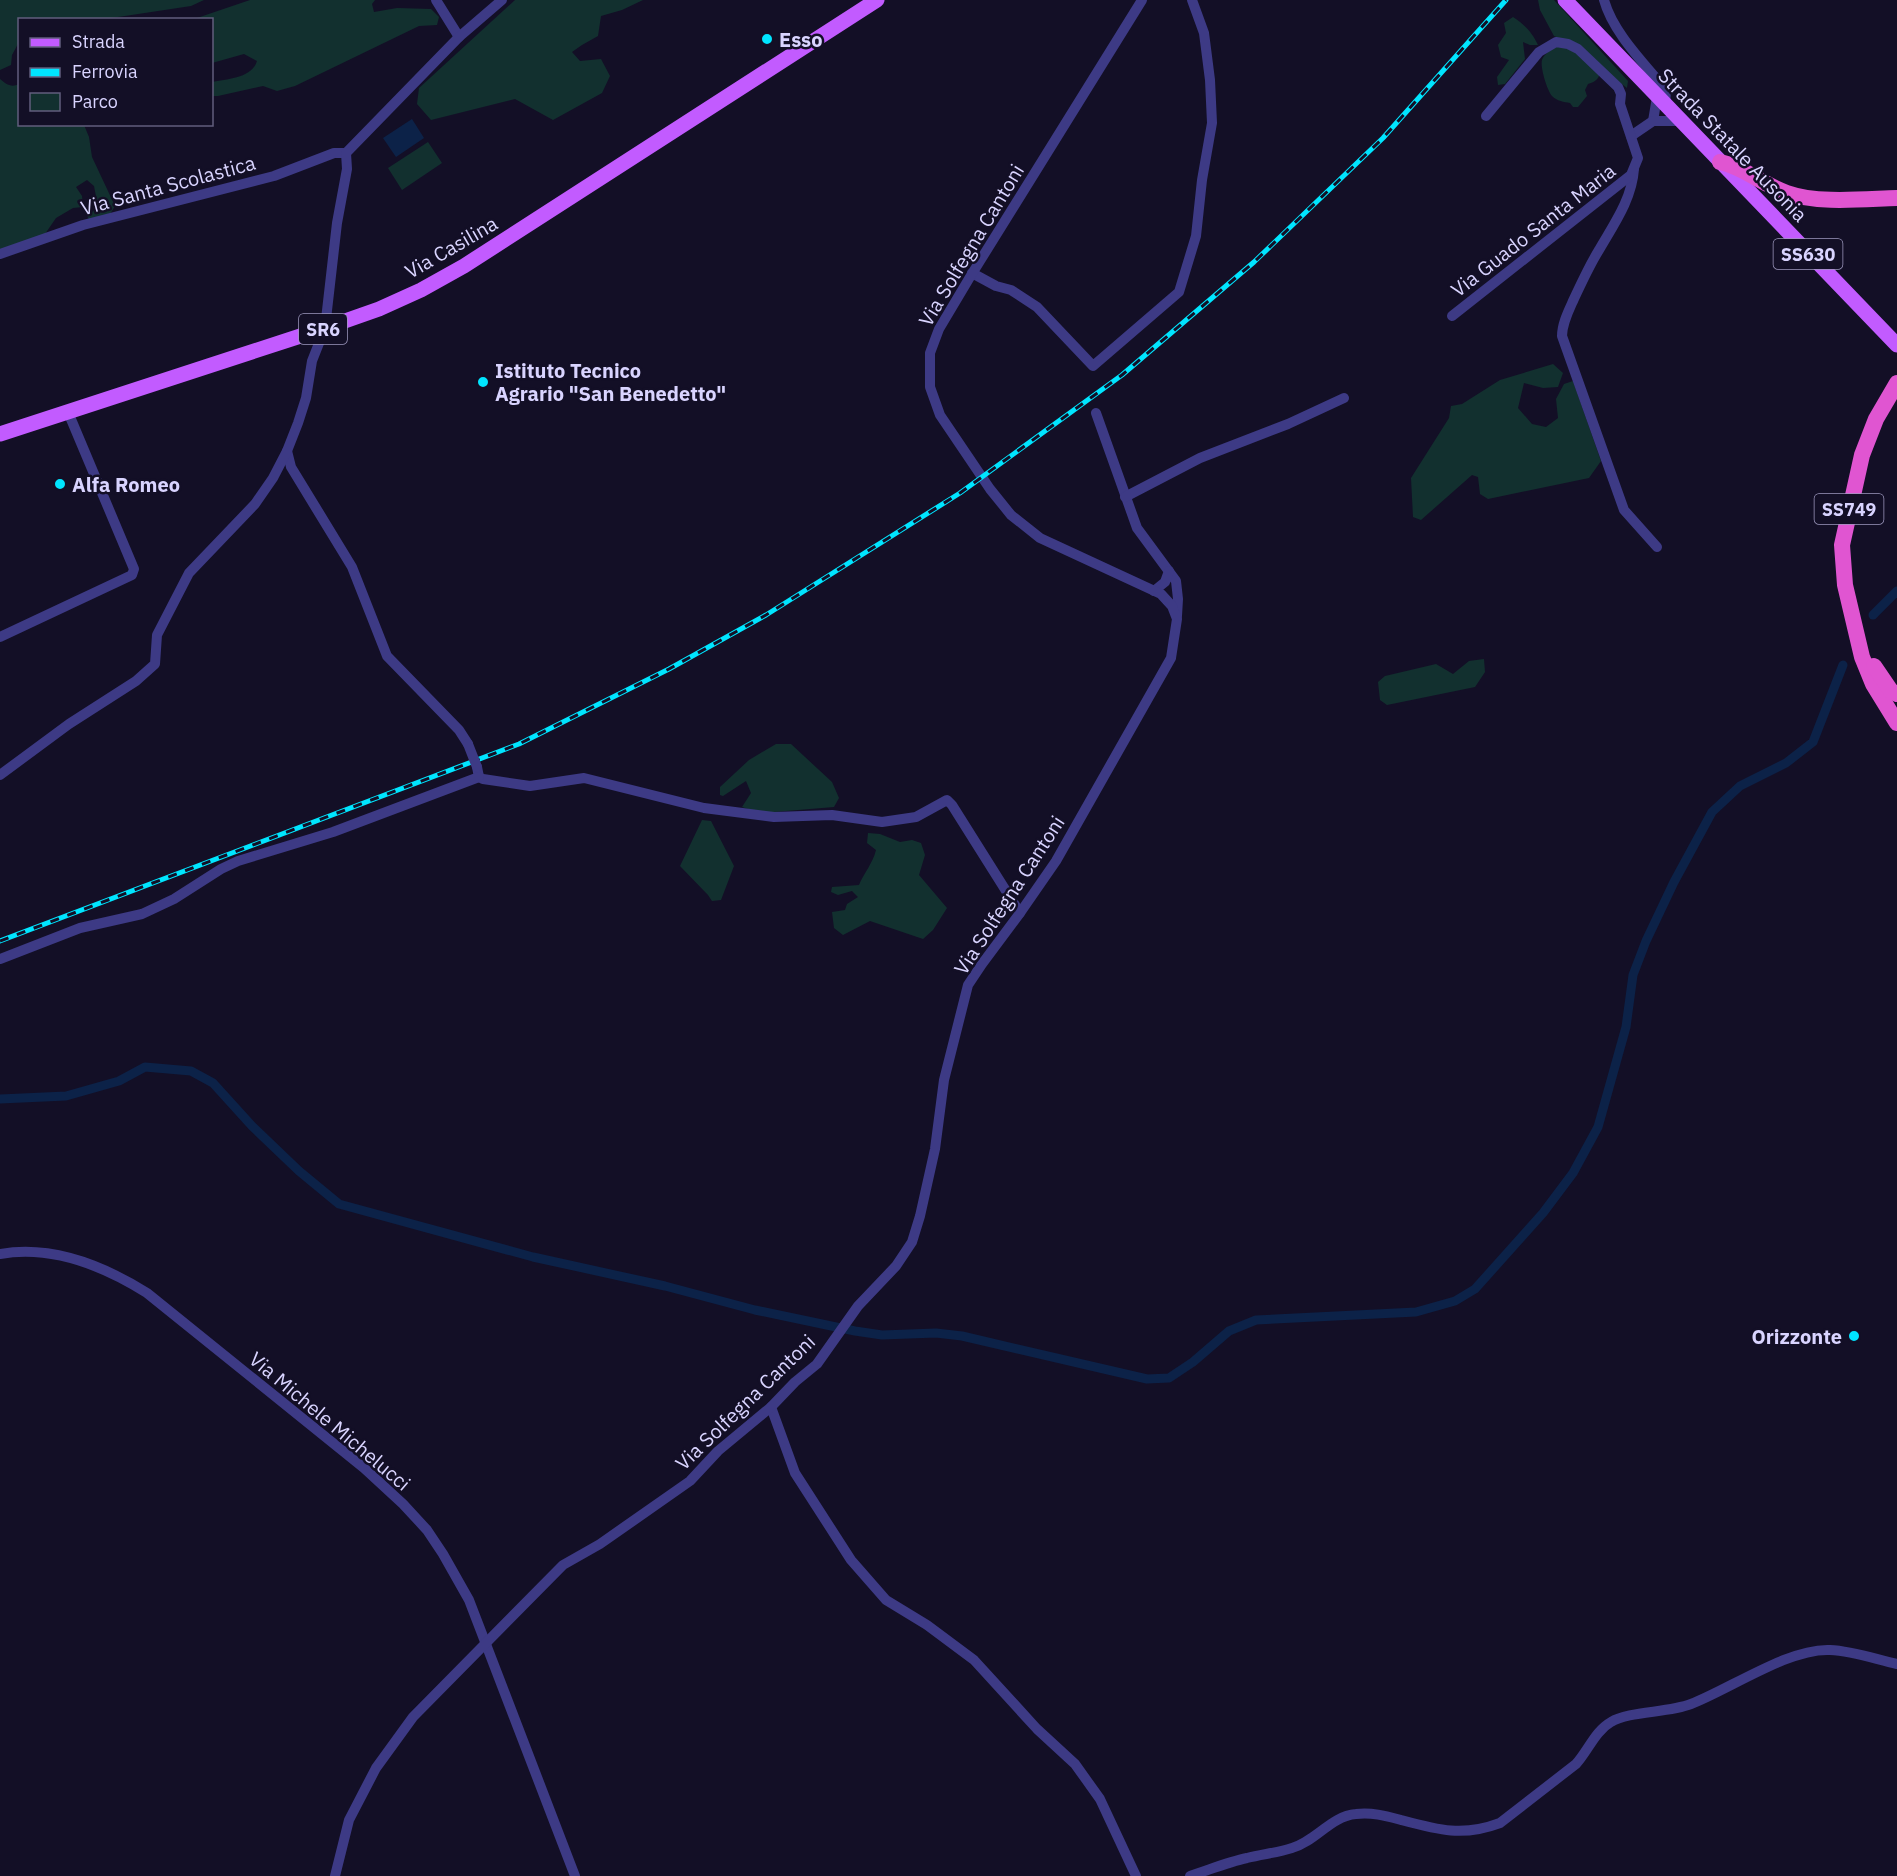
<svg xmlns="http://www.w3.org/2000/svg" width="1897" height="1876" font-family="'IBM Plex Sans',sans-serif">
	<rect width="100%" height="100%" fill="#130f26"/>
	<!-- green -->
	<g fill="#12302f">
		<polygon points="0,0 204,0 191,6 105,19 20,20 19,42 12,55 11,65 0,70"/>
		<path d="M250,0H375L372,4L374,12L397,8L431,9L439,17L437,25L419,26L295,86L277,91L263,86L218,96H212V82C227,79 252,78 257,61L244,54L212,63V20L194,19Z"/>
		<polygon points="515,0 643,0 622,10 601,16 598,36 582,45 572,52 580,61 601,59 610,76 602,93 553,120 515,99 431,120 417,104 419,88"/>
		<polygon points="1538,0 1554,0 1628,81 1627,88 1610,75 1583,48 1554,36 1540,10"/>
		<path d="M1513,17C1525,25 1532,32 1538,45H1530L1523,42L1525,59L1505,84L1498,85L1497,77L1509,60L1501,57L1498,45L1506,33L1504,23Z"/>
		<path d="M1555,46H1567L1600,72C1599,80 1594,82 1588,84L1585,90L1587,96L1578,107H1573L1570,103C1564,102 1557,101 1552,96C1547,90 1540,67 1542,60C1544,54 1551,50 1555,46Z"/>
		<path d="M0,79C6,84 11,88 19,84L20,124L84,125L89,137L92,157L115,206L107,219L90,221L87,216L98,207L94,186L87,180L76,187L82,196L83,207L73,208L56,218L45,234L0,251Z"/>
		<polygon points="428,142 442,163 402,190 388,168"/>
		<polygon points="1553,364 1563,373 1558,387 1543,388 1524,383 1518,408 1532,424 1546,427 1558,418 1556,399 1564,384 1573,381 1601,461 1589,478 1488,499 1480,494 1478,477 1472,475 1421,520 1413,517 1411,478 1449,418 1451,406 1462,404 1500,380"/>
		<polygon points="1484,659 1485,672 1475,687 1387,705 1380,700 1378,682 1385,676 1436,664 1453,674 1469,661"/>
		<polygon points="776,744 791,744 832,782 839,798 834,807 761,813 742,807 751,793 746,781 723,796 720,795 720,787 749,760"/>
		<polygon points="702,820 711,821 734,866 721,900 712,901 708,895 680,866"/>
		<path d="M868,833L880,834L900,842L912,840L921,843L925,855L919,875L947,908L933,930L923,939L870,921L843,935L834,928L832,912L845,910L847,904L858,897L852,891L838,895L831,892L832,887L859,885C864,873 873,863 876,850L867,843Z"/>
	</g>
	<!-- water -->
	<polygon fill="#0c2248" points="412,119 424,138 396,157 383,138"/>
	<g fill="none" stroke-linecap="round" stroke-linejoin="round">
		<!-- canal -->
		<g stroke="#0c2248" stroke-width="9">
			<polyline points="1873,615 1897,591"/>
			<polyline points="0,1099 66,1096 119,1081 145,1067 191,1071 213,1083 252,1126 299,1171 339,1204 533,1257 665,1286 755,1310 855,1331 882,1335 936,1333 962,1336 1147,1379 1169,1378 1193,1362 1229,1331 1256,1320 1416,1312 1455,1301 1475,1289 1543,1213 1573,1173 1598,1127 1626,1027 1633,975 1646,941 1674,882 1712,812 1740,786 1786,763 1813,742 1843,665"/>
		</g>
		<!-- minor -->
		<g stroke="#3d3a85" stroke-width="10">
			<polyline points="436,0 459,37"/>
			<path d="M1604,0C1613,33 1645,64 1666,90L1665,106"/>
			<polyline points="1653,121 1657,97"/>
			<polyline points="1631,136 1653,121 1680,121"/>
			<path d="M1634,169C1632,199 1614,224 1599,250C1589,266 1581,284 1573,301C1568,312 1562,324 1562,336L1624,510L1657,547"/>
			<polyline points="0,254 83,225 274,176 334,153 346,153"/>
			<polyline points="972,273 996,286 1011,290 1037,307 1093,366 1179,292 1196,236 1202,180 1212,123 1210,80 1204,33 1192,0"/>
			<polyline points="1452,316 1631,175 1638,158 1620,104 1621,94 1618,87 1578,49 1568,44 1556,42 1539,52 1486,116"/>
			<polyline points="1096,413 1137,528 1176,581 1178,599 1177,616"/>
			<polyline points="287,451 291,467 352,567 387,656 459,730 468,744"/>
			<polyline points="1125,497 1200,458 1288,424 1344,398"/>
			<polyline points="1154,591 1165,582 1169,571"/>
			<polyline points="0,637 132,575 134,569 68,412"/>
			<polyline points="477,767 479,777 483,779 530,786 584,778 704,808 774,817 832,815 882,822 916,817 947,800 952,805 1020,913"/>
			<polyline points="0,775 69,724 136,681 155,664 157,635 189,573 255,504 273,478 287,451 298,423 306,398 312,361 325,328 337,223 347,169 346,153 459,37 502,0"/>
			<polyline points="0,959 80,928 142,914 174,899 221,869 238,861 333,832 479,777"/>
			<path d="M0,1254C51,1245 104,1266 147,1293L364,1468L403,1504L427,1530L443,1554L469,1600L575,1876"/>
			<polyline points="771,1407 795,1473 851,1560 886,1600 927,1625 974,1660 1037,1729 1075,1764 1100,1799 1136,1876"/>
			<polyline points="335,1876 349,1820 376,1768 413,1717 563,1565 600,1544 690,1481 718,1451 771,1407 795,1382 817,1364 858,1306 896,1266 912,1242 920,1216 935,1149 944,1080 968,985 982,964 1020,913 1056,861 1171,658 1177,619 1172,606 1161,594 1040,538 1011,515 990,489 940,415 930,387 930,353 939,329 970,277 1142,0"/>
			<path d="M1190,1876C1209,1870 1228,1862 1247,1858C1262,1854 1277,1853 1292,1848C1316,1841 1331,1816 1356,1814C1372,1812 1386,1816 1401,1820C1438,1830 1463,1837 1500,1823L1576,1764C1588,1751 1595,1731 1611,1722C1629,1711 1668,1713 1691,1704C1730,1689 1789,1648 1830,1650C1853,1651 1875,1659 1897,1664"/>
		</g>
		<!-- primary -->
		<g stroke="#c25bff" stroke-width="15">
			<polyline points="1565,0 1897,345"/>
			<polyline points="0,434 325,328 379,309 421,290 464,266 877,0"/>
		</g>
		<!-- trunk -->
		<g stroke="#e055d1" stroke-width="16">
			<path d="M1720,162C1744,167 1763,185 1787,193C1818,204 1864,199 1897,198"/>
			<polyline points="1897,383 1876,419 1862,455 1842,545 1845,585 1862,657 1873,684 1897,723"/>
			<polyline points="1874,666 1891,691 1897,694"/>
		</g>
		<defs>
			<polyline id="rail" points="0,941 519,744 669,669 766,615 960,493 1122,375 1254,262 1383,138 1506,0"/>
		</defs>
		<!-- rail casing -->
		<use href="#rail" stroke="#00e5ff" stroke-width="5"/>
		<!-- rail -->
		<use href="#rail" stroke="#130f26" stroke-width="3" stroke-dasharray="9" stroke-linecap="butt"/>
		<!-- minor-bridge -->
		<polyline stroke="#3d3a85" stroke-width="10" points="468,744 477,767"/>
	</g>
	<!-- markers -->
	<g fill="#00e5ff" stroke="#130f26" stroke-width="2">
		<circle cx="767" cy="39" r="6"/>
		<circle cx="483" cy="382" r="6"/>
		<circle cx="60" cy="484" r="6"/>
		<circle cx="1854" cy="1336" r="6"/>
	</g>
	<g text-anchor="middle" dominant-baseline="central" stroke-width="5" stroke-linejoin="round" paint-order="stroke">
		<!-- shield labels -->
		<g fill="#130f26" stroke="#9e99be" stroke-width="1.5">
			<rect x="1773.5" y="239" width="69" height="30" rx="4.5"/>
			<rect x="299" y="314" width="48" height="30" rx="4.5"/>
			<rect x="1814.5" y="494" width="69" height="30" rx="4.5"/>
		</g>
		<g font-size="18" font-weight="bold" fill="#d9d4ff">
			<text x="1808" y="254">SS630</text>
			<text x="323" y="329">SR6</text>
			<text x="1849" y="509">SS749</text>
		</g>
		<!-- poi labels -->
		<g font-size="20" font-weight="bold" fill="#d9d4ff" stroke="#130f26" text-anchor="start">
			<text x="779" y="39">Esso</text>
			<text x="495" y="370">Istituto Tecnico<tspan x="495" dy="23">Agrario "San Benedetto"</tspan></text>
			<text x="72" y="484">Alfa Romeo</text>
			<text x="1842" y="1336" text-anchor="end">Orizzonte</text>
		</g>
		<!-- street labels -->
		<g font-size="20" fill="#d9d4ff" stroke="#130f26">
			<text transform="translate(1733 145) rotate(46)">Strada Statale Ausonia</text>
			<text transform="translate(168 185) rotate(-15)">Via Santa Scolastica</text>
			<text transform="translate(1533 230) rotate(-38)">Via Guado Santa Maria</text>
			<text transform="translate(971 245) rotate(-59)">Via Solfegna Cantoni</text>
			<text transform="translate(451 247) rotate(-30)">Via Casilina</text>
			<text transform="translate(1009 895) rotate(-57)">Via Solfegna Cantoni</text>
			<text transform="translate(745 1402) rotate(-44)">Via Solfegna Cantoni</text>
			<text transform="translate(330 1421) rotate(40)">Via Michele Michelucci</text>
		</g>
	</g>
	<!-- legend -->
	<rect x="18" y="18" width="195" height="108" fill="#130f26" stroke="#625e7d" stroke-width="1.5"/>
	<rect x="30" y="38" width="30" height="9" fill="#c25bff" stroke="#625e7d" stroke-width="1.5"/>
	<text x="72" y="48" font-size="18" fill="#d9d4ff">Strada</text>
	<rect x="30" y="68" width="30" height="9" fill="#00e5ff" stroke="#625e7d" stroke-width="1.5"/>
	<text x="72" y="78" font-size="18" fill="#d9d4ff">Ferrovia</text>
	<rect x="30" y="93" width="30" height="18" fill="#12302f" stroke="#625e7d" stroke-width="1.5"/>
	<text x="72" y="108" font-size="18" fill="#d9d4ff">Parco</text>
</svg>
